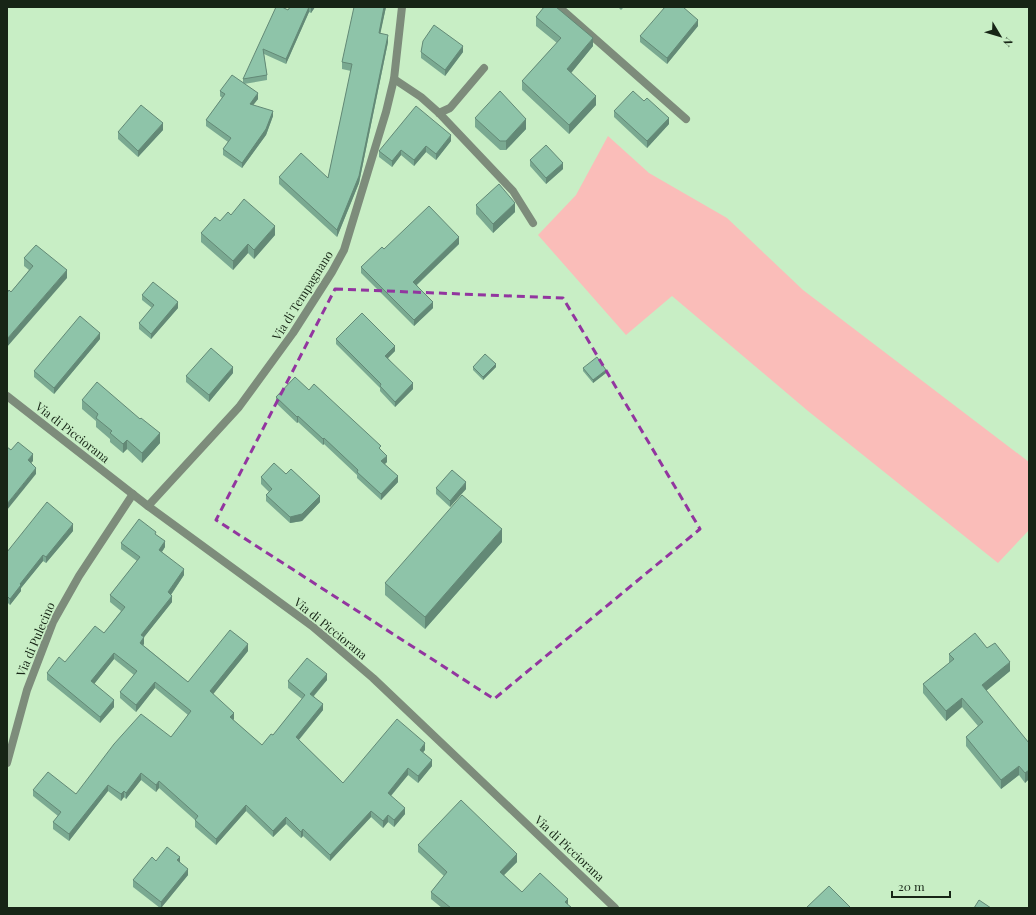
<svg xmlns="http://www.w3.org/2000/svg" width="1036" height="915" font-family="'Playfair Display',serif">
	<rect width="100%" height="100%" fill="#c8eec5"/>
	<!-- green -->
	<polygon fill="#fabdb9" points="608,136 649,173 727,218 803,290 1029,462 1029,530 998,563 808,411 672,296 626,335 538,235 576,195"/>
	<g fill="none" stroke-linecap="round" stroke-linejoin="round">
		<!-- minor -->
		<g stroke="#7d8c7b" stroke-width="8">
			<polyline points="559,7 686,119"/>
			<polyline points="394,79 421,97 439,113 513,191 533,223"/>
			<polyline points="439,113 450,108 484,68"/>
			<polyline points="7,396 148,506 312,626 373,678 615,908"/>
			<polyline points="148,506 239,407 293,333 332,272 344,250 386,112 394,79 402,7"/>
			<polyline points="7,763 27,690 53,622 79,576 133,494"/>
		</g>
	</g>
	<!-- wall -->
	<g fill="#7aa991">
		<polygon points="290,7 315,7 311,13 309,12 286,64 264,54 267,75 267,80 244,84 258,99 253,105 273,116 266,135 242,168 223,155 223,149 228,142 206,126 206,120 222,98 220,96 220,91 243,83 243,79"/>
		<polygon points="386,7 380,33 388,42 359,183 337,237 279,184 279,177 328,178 351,71 342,69 342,62"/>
		<polygon points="618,7 624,7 621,10"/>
		<polygon points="536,17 593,46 571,73 596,105 569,134 522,90 522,81 557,43 536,26"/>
		<polygon points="698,26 667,64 640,42 640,36"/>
		<polygon points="421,52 463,52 445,76 421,58"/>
		<polygon points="614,111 669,124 647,148 614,117"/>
		<polygon points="475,118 526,129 506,150 500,150 475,127"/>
		<polygon points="163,130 138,157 118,139 118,132"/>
		<polygon points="451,141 436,160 426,152 414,166 401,155 392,167 379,157 379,151"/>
		<polygon points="530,160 563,169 546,184 530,166"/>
		<polygon points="476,205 515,212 493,233 476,214"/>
		<polygon points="231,215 275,235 254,259 248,253 233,270 201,242 201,233"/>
		<polygon points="459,244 417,285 433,308 414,326 361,273 361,267 384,249"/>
		<polygon points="24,258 67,278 11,292 29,270 24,266"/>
		<polygon points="142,295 178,308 151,339 139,329 139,323 152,308 142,300"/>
		<polygon points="100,339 54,394 34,377 34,371"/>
		<polygon points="336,339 395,351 388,358 413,389 395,407 380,391 380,388 336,344"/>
		<polygon points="473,367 496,367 483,380 473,370"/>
		<polygon points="583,368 606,373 593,383 583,371"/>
		<polygon points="233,373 209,402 186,382 186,376"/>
		<polygon points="309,390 381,450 387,462 385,464 398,482 381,500 357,478 357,475 324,444 323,445 298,422 297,423 276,403 276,397"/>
		<polygon points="82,400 160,443 142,463 127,449 123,453 110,442 110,439 96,427 96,421 82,409"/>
		<polygon points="286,474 320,502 302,521 290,523 266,501 266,495 269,492 261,484 261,477"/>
		<polygon points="436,488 466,489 450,507 436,494"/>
		<polygon points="73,531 46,563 43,561 21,588 21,591 10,605 7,602 7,552"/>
		<polygon points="156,535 165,547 162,552 184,575 171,595 172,602 144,637 144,644 143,645 188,682 248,651 213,694 234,719 233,720 262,745 273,735 302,699 288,688 288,681 327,680 314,696 323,710 299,740 343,783 425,750 423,752 432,766 418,783 408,775 391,796 405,814 394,827 388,822 383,828 371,817 330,861 303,836 301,838 286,824 273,837 246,811 216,845 195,827 195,820 159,788 156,792 141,780 126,799 124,797 121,801 108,791 69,841 53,829 53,822 58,816 33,796 33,790 76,794 171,737 188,715 155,688 136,712 120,698 120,692 134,675 114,659 94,684 114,707 100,723 47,680 47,673 65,662 104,633 121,611 110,602 110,595 137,561 121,549 121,543"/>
		<polygon points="502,542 425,629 385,595 385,583"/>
		<polygon points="987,648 1010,671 986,691 1029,743 1029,779 1025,783 1019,775 1001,789 966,746 966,737 978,726 962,707 946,721 923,693 923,684 949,663 949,654"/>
		<polygon points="418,845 517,862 504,875 522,892 568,905 572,908 442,908 431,899 431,892 444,876 418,852"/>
		<polygon points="156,861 180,862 188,875 161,908 160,908 133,887 133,880"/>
	</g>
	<!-- shaded-wall -->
	<g fill="#638976">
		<polygon points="309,7 309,12 286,64 286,59"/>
		<polygon points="312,7 315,7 311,13 311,8"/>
		<polygon points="384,7 386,7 379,40 379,33"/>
		<polygon points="698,20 698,26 667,64 667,58"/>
		<polygon points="388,35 388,42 359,183 337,237 337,230"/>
		<polygon points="593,38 593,46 567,78 567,69"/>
		<polygon points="463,46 463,52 445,76 445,70"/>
		<polygon points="258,93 258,99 250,109 250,104"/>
		<polygon points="596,96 596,105 569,134 569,125"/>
		<polygon points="273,111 273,116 266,135 242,168 242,163"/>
		<polygon points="669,118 669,124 647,148 647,141"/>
		<polygon points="526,119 526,129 506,150 506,141"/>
		<polygon points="163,123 163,130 138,157 138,151"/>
		<polygon points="451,135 451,141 436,160 436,154"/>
		<polygon points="426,146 426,152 414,166 414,160"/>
		<polygon points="401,150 401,155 392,167 392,161"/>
		<polygon points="563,163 563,169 546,184 546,178"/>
		<polygon points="515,203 515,212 493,233 493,224"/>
		<polygon points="275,226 275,235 254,259 254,250"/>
		<polygon points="459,237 459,244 413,288 413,282"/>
		<polygon points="248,244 248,253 233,270 233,261"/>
		<polygon points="67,270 67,278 7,347 7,339"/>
		<polygon points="178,302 178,308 151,339 151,334"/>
		<polygon points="433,302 433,308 414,326 414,320"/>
		<polygon points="100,333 100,339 54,394 54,388"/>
		<polygon points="395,346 395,351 385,361 385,356"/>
		<polygon points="496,364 496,367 483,380 483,377"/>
		<polygon points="233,367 233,373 209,402 209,395"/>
		<polygon points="606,370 606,373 593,383 593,380"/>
		<polygon points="413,383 413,389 395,407 395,402"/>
		<polygon points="298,416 298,422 297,423 297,417"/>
		<polygon points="160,433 160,443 142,463 142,453"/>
		<polygon points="324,438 324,444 323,445 323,439"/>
		<polygon points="127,440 127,449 123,453 123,444"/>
		<polygon points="33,454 33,461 28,467 28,460"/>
		<polygon points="387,456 387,462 381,467 381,461"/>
		<polygon points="36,468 36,474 7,510 7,504"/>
		<polygon points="398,476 398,482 381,500 381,494"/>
		<polygon points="466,482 466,489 450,507 450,501"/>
		<polygon points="320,496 320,502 302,521 290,523 290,517"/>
		<polygon points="73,524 73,531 46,563 46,557"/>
		<polygon points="502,529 502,542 425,629 425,617"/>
		<polygon points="165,541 165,547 159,556 159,550"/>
		<polygon points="43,555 43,561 21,588 21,591 10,605 10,599 20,584"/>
		<polygon points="184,569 184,575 168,599 168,592"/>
		<polygon points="172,596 172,602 141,641 141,635"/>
		<polygon points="144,637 144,644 140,649 140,643"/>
		<polygon points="248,644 248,651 210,698 210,691"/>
		<polygon points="114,653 114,659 91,688 91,681"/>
		<polygon points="1010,662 1010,671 982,694 982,685"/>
		<polygon points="327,674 327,680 310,700 310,694"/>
		<polygon points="155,682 155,688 136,712 136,705"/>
		<polygon points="962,698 962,707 946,721 946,711"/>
		<polygon points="114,700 114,707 100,723 100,717"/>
		<polygon points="323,704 323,710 296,743 296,737"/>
		<polygon points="234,713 234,719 230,724 230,717"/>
		<polygon points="425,743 425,750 420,756 420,750"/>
		<polygon points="432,760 432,766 418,783 418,776"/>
		<polygon points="1019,766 1019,775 1001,789 1001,780"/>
		<polygon points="408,768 408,775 388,799 388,793"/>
		<polygon points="1029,770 1029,779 1025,783 1025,773"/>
		<polygon points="141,773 141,780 126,799 126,793"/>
		<polygon points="159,781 159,788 156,792 156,785"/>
		<polygon points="108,785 108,791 69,841 69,834"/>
		<polygon points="124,791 124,797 121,801 121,794"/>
		<polygon points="246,805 246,811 216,845 216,839"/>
		<polygon points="405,808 405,814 394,827 394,820"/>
		<polygon points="371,811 371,817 330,861 330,855"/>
		<polygon points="388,815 388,822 383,828 383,821"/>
		<polygon points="286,817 286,824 273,837 273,831"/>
		<polygon points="303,829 303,836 301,838 301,832"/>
		<polygon points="517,854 517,862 500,879 500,872"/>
		<polygon points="180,857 180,863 177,860"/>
		<polygon points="188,869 188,875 161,908 161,902"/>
		<polygon points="568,899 568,906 565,902"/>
	</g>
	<!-- building -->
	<g fill="#8ec4a9" stroke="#638976">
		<polygon points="276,7 282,7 288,10 290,7 309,7 286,59 263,49 267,75 243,79"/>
		<polygon points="354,7 384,7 379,33 388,35 359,176 337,230 279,177 301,153 328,178 352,64 342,62"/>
		<polygon points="544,7 556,7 593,38 567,69 596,96 569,125 522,81 561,38 536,17"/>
		<polygon points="665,7 683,7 698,20 667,58 640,36"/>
		<polygon points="434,25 463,46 445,70 421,52 423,41"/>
		<polygon points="232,75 258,93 250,104 273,111 266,129 242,163 223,149 231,138 206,120 225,94 220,91"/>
		<polygon points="500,91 526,119 506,141 500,141 475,118"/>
		<polygon points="633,91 644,101 647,98 669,118 647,141 614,111"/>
		<polygon points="141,105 163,123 138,151 118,132"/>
		<polygon points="416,106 451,135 436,154 426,146 414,160 401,150 392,161 379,151"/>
		<polygon points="546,145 563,163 546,178 530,160"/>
		<polygon points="499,184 515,203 493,224 476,205"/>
		<polygon points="244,199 275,226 254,250 248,244 233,261 201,233 215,217 220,221 228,212 231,215"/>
		<polygon points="429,206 459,237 413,282 433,302 414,320 361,267 382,247 384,249"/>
		<polygon points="36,245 67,270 7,339 7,293 9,290 11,292 33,266 24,258"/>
		<polygon points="153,282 178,302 151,334 139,323 154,305 142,295"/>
		<polygon points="362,313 395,346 385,356 413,383 395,402 380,386 381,384 336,339"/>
		<polygon points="80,316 100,333 54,388 34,371"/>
		<polygon points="211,348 233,367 209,395 186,376"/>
		<polygon points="485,354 496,364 483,377 473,367"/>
		<polygon points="597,357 606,370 593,380 583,368"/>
		<polygon points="295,377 309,390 314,384 381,446 379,448 387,456 381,461 398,476 381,494 357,472 358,470 324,438 323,439 298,416 297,417 276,397"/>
		<polygon points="97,382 140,419 141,418 160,433 142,453 127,440 123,444 110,433 112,431 96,418 98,414 82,400"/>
		<polygon points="18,442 33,454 28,460 36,468 7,504 7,447 11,450"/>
		<polygon points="274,463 286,474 291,469 320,496 302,514 290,517 266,495 272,489 261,477"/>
		<polygon points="452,470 466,482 450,501 436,488"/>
		<polygon points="462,495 502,529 425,617 385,583"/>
		<polygon points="47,502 73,524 46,557 43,555 20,584 21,585 10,599 7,596 7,552"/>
		<polygon points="139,519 156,532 155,534 165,541 159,550 184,569 168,592 172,596 141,635 144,637 140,643 188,682 230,630 248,644 210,691 234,713 230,717 262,745 271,734 273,735 305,695 288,681 307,658 327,674 310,694 323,704 296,737 343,783 397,719 425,743 420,750 432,760 418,776 408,768 388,793 405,808 394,820 388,815 383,821 371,811 330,855 303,829 301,832 286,817 273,831 246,805 216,839 195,820 198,816 159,781 156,785 141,773 126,793 124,791 121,794 108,785 69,834 53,822 61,812 33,790 48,772 76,794 114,744 141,714 171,737 191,711 155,682 136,705 120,692 137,671 114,653 91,681 114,700 100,717 47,673 59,657 65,662 95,626 104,633 125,607 110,595 140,557 121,543"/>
		<polygon points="975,633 987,648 995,643 1010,662 982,685 1029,743 1029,770 1025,773 1019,766 1001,780 966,737 983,722 962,698 946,711 923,684 954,659 949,654"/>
		<polygon points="461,800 517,854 500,872 522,892 540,873 568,899 565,902 572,908 451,908 431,892 447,872 418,845"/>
		<polygon points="167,847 180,857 177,860 188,869 161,902 133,880 152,857 156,861"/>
		<polygon points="829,886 851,908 806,908"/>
		<polygon points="979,900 991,908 974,908"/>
	</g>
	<!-- marked area -->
	<path fill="none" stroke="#92359f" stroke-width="3" stroke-dasharray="8 5" stroke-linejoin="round" d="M335,289L563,298L700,529L494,699L216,520Z"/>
	<g text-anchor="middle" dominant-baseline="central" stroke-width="3.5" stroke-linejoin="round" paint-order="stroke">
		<!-- street labels -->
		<g font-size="12" fill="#172516" stroke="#c8eec5">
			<text transform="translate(302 295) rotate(-58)">Via di Tempagnano</text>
			<text transform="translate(73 432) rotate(38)">Via di Picciorana</text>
			<text transform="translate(331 628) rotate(39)">Via di Picciorana</text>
			<text transform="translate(35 639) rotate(-67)">Via di Pulecino</text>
			<text transform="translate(570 848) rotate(43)">Via di Picciorana</text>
		</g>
	</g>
	<!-- border -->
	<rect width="1036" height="915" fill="none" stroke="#172516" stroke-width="16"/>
	<!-- north arrow -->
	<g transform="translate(1000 36) rotate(128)" stroke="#c8eec5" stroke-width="3" paint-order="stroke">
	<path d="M0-3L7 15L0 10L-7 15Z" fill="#172516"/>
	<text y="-6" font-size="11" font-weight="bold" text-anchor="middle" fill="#172516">N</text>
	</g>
	<!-- scale -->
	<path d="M892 891v6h58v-6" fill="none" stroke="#172516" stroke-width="2"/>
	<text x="898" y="891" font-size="12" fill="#172516" stroke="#c8eec5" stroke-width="3" paint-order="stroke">20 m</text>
</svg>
